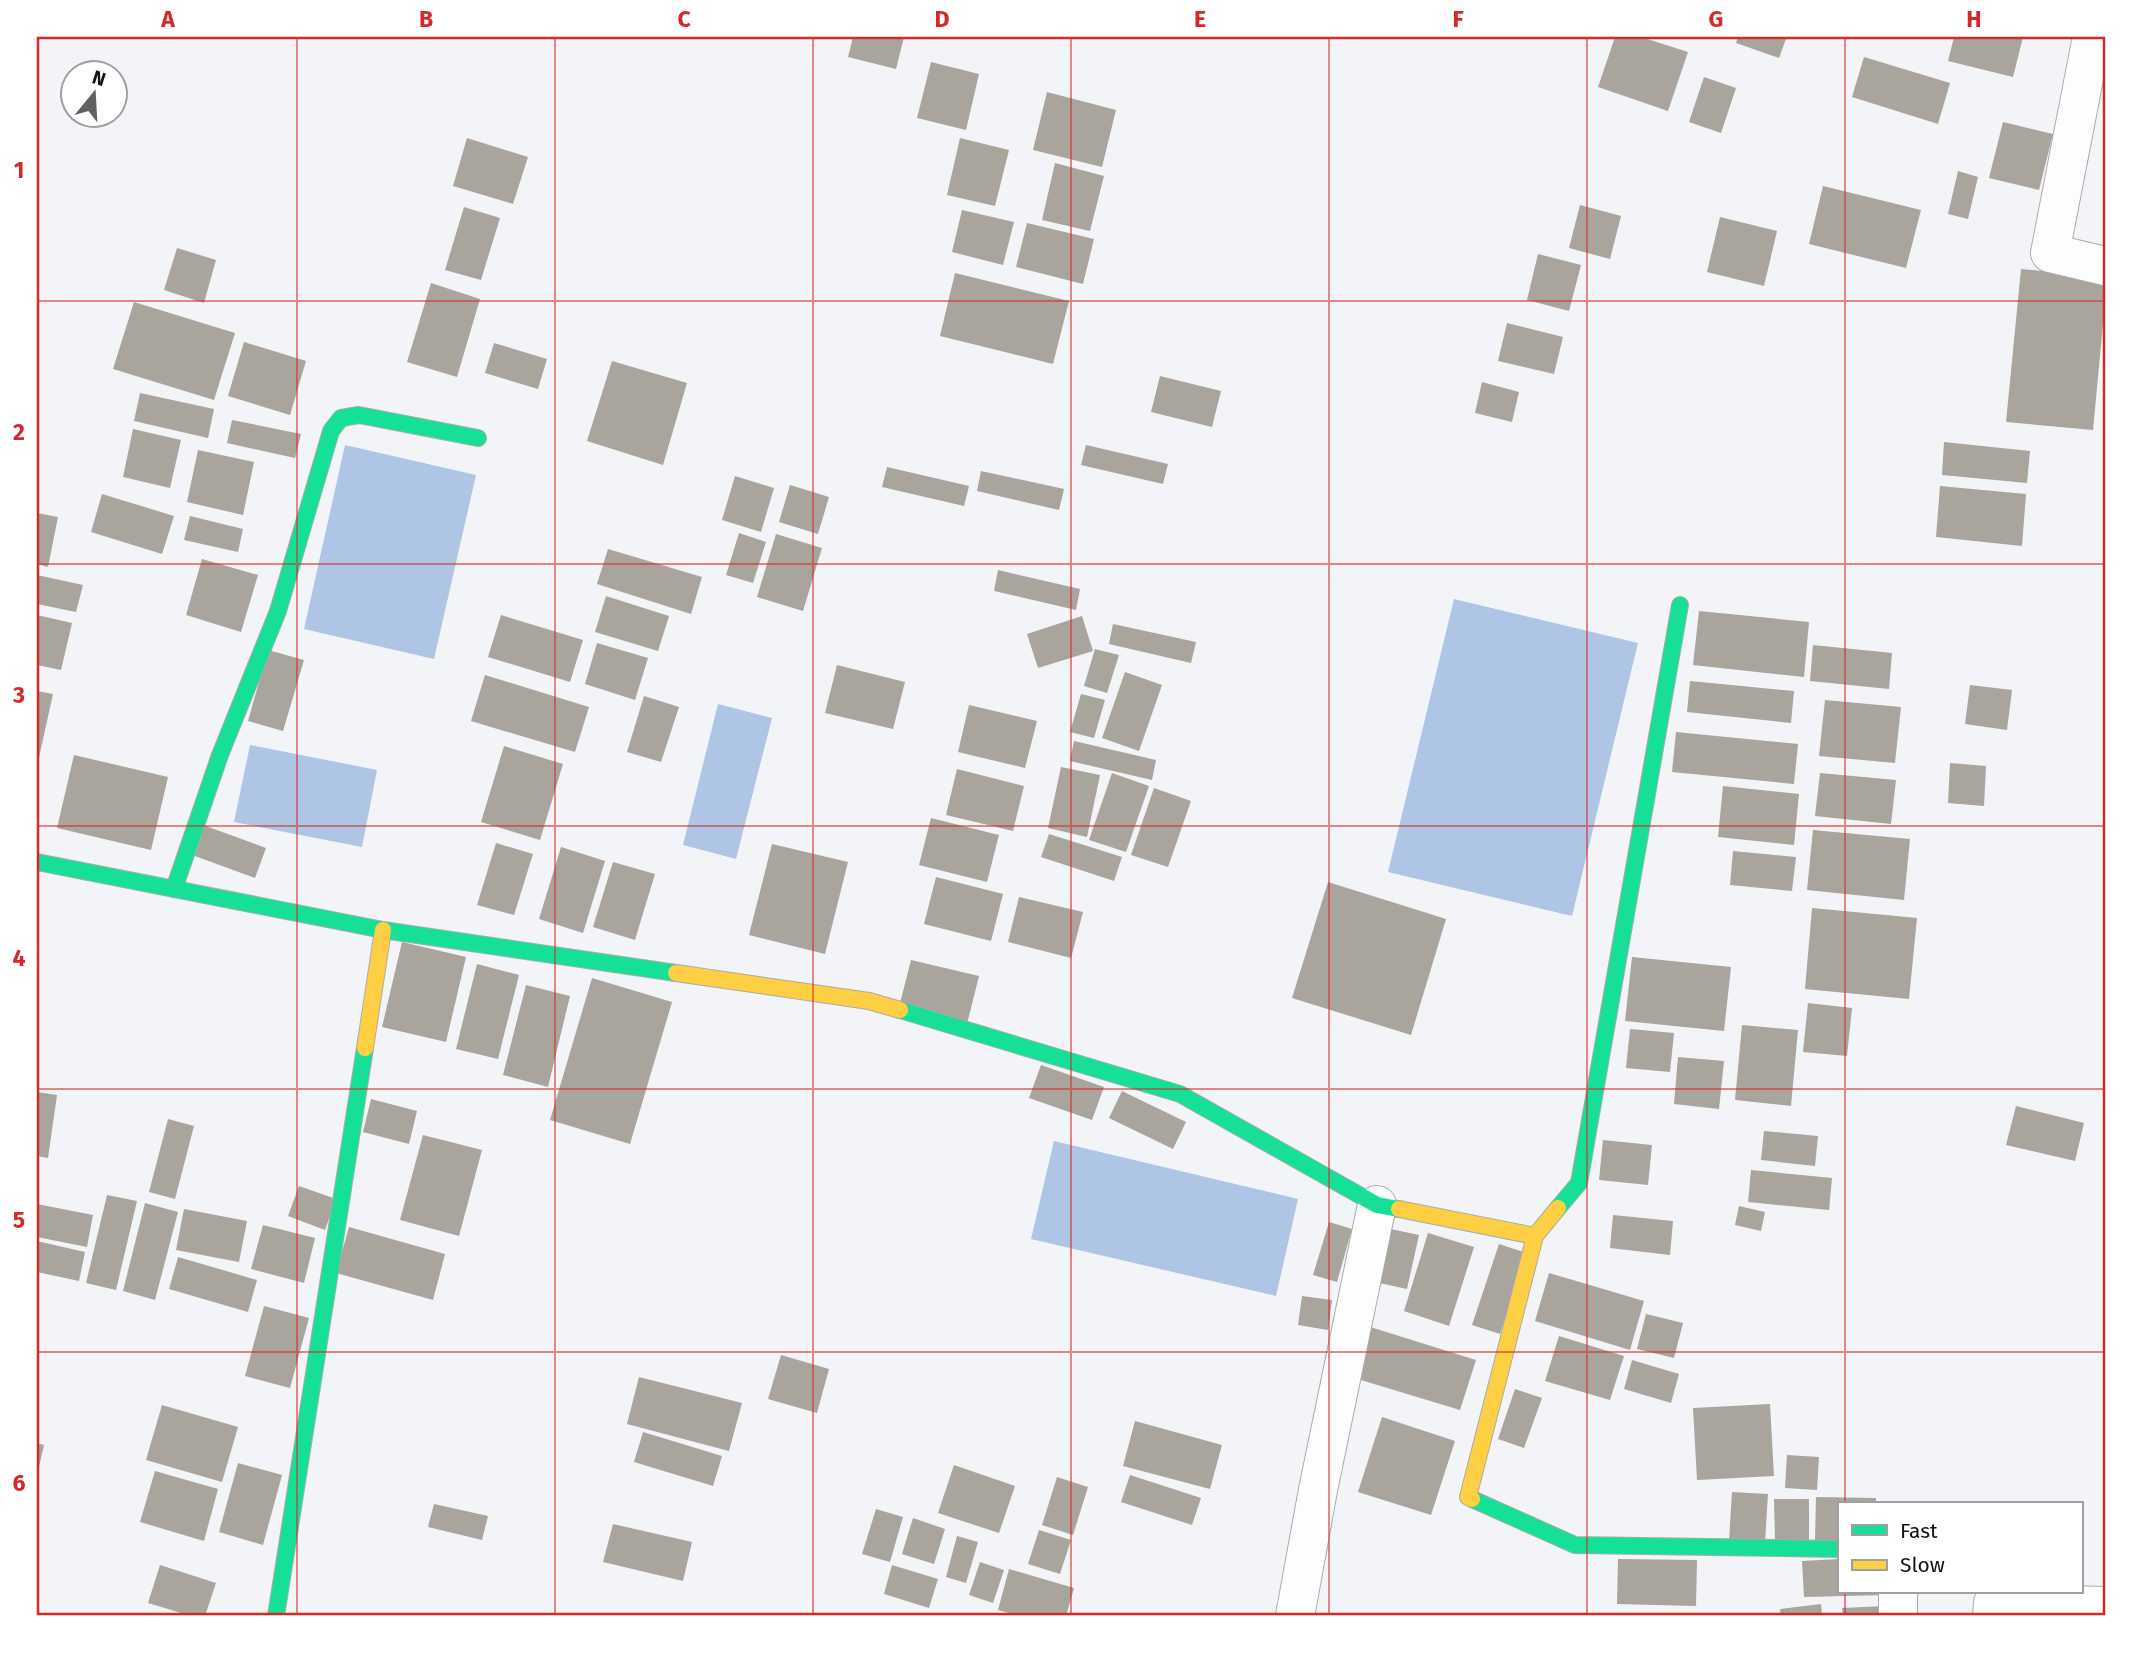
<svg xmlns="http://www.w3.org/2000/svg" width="2142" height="1653" font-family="'Fira Sans',sans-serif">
	<rect width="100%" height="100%" fill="#f3f4f7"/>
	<!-- water -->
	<g fill="#aec5e6">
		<polygon points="345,445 476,475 434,659 304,629"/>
		<polygon points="1454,599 1638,643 1572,916 1388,872"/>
		<polygon points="718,704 772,718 736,859 683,845"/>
		<polygon points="250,745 377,770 362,847 234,822"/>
		<polygon points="1054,1141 1298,1199 1276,1296 1031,1239"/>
	</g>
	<!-- building -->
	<g fill="#a9a49c">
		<polygon points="853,37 904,37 896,69 848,57"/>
		<polygon points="1615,37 1641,37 1688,52 1668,111 1598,87"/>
		<polygon points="1738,37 1779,37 1786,39 1779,58 1736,43"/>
		<polygon points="1954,37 2023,37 2013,77 1948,61"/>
		<polygon points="1864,57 1950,83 1938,124 1852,97"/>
		<polygon points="931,62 979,74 966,130 917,118"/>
		<polygon points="1704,77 1736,88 1721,133 1689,122"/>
		<polygon points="1047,92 1116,110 1102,167 1033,150"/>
		<polygon points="2003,122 2053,134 2039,190 1989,178"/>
		<polygon points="467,138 528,157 513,204 453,186"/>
		<polygon points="960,138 1009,150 995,206 947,195"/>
		<polygon points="1055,163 1104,176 1090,231 1042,220"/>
		<polygon points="1958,171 1978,177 1968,219 1948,214"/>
		<polygon points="1823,186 1921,210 1906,268 1809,244"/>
		<polygon points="1580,205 1621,216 1610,259 1569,248"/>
		<polygon points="464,207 500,218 481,280 445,270"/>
		<polygon points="962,210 1014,222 1003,265 952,252"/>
		<polygon points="1720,217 1777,231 1764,286 1707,272"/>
		<polygon points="1027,223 1094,239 1083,284 1016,267"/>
		<polygon points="177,248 216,260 204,303 164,290"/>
		<polygon points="1538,254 1581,265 1569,311 1527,300"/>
		<polygon points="2021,269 2105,277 2105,302 2093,430 2006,422"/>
		<polygon points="955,273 1069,301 1053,364 940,336"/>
		<polygon points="431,283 480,299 457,377 407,362"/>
		<polygon points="134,302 235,333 214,400 113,369"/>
		<polygon points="1507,323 1563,337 1554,374 1498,361"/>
		<polygon points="244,342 306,361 290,415 228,396"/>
		<polygon points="494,343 547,359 538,389 485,373"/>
		<polygon points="612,361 687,383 663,465 587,441"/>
		<polygon points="1160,376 1221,391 1212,427 1151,412"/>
		<polygon points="1482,382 1519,392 1512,422 1475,413"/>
		<polygon points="140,393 214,409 208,438 134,421"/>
		<polygon points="232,420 301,434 295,458 227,443"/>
		<polygon points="133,429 181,440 170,488 123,477"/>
		<polygon points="1944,442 2030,451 2027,483 1942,475"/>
		<polygon points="1086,445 1168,464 1163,484 1081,465"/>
		<polygon points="198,450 254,462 243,515 187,502"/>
		<polygon points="887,467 969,486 964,506 882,487"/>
		<polygon points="981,471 1064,489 1059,510 977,491"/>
		<polygon points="735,476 774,488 761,532 722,520"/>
		<polygon points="790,485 829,497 818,534 779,522"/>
		<polygon points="1940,486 2026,494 2022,546 1936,537"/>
		<polygon points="102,494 174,516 162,554 91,532"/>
		<polygon points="37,513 58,517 48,567 37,564"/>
		<polygon points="190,516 243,529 238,552 184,540"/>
		<polygon points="739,533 766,542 753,583 726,575"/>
		<polygon points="776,534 822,548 803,611 757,597"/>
		<polygon points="608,549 702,577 691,614 597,584"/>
		<polygon points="202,559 258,575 241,632 186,615"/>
		<polygon points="998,570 1080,589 1076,610 994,591"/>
		<polygon points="37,575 83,585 76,612 37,604"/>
		<polygon points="606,596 669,616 658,651 595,632"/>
		<polygon points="1699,611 1809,622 1804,677 1693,665"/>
		<polygon points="37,615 72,623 61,670 37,665"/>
		<polygon points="501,615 583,640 570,682 488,657"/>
		<polygon points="1082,616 1093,651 1038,668 1027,634"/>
		<polygon points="1113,624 1196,642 1191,663 1109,644"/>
		<polygon points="597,643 648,658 635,700 585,684"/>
		<polygon points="1813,645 1892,653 1889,689 1810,681"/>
		<polygon points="1095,649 1119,655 1107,693 1084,686"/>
		<polygon points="268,650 304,660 283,731 248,721"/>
		<polygon points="837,665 905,682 893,729 825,713"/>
		<polygon points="1125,672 1162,685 1139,751 1102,738"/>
		<polygon points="485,675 589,707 575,752 471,721"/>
		<polygon points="1690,681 1794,691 1791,723 1687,712"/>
		<polygon points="1970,685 2012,690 2007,730 1965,724"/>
		<polygon points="37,691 53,694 38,762 37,762"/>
		<polygon points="1081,694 1105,700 1094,738 1070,732"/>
		<polygon points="644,696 679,707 661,762 627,752"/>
		<polygon points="1825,700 1901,707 1895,763 1819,756"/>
		<polygon points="969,705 1037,721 1025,768 958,752"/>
		<polygon points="1676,732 1798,744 1794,784 1672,772"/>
		<polygon points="1074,741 1156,760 1152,780 1070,761"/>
		<polygon points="504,746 563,764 540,840 481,822"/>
		<polygon points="74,755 168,777 151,850 57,828"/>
		<polygon points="1950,763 1986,766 1984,806 1948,803"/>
		<polygon points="1061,767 1100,775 1087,837 1048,828"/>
		<polygon points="957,769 1024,786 1013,831 946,815"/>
		<polygon points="1112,773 1149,786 1126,852 1089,840"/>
		<polygon points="1820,773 1896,780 1891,824 1815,816"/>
		<polygon points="1723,786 1799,794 1794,845 1718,837"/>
		<polygon points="1154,788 1191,801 1168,867 1131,855"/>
		<polygon points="931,818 999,835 987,882 919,865"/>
		<polygon points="203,825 266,848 255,878 192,855"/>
		<polygon points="1813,830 1910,839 1904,900 1807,890"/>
		<polygon points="1049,834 1122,857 1114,881 1041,857"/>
		<polygon points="496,843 533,854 514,915 477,905"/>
		<polygon points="772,844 848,862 825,954 749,935"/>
		<polygon points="561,847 605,861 583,933 539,919"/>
		<polygon points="1733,851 1796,857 1792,891 1730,885"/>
		<polygon points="613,862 655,874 635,940 593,927"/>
		<polygon points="936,877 1003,894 991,941 924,924"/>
		<polygon points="1328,882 1446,919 1411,1035 1292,998"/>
		<polygon points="1019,897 1083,912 1071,958 1008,942"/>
		<polygon points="1812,908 1917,918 1909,999 1805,989"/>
		<polygon points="402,942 466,957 446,1042 382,1027"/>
		<polygon points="1632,957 1731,967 1724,1031 1625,1021"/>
		<polygon points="911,960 979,976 967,1024 899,1007"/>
		<polygon points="477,964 519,975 498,1059 456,1049"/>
		<polygon points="592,978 672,1002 630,1144 550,1120"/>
		<polygon points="526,985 570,996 548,1087 503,1075"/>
		<polygon points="1808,1003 1852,1008 1847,1056 1803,1052"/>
		<polygon points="1742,1025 1798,1030 1791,1106 1735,1100"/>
		<polygon points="1630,1029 1674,1033 1670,1072 1626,1068"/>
		<polygon points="1678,1057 1724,1061 1719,1109 1674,1104"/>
		<polygon points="1041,1065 1104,1087 1092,1120 1029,1098"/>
		<polygon points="1122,1091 1186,1122 1173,1149 1109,1118"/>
		<polygon points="37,1092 57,1095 48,1158 37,1156"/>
		<polygon points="371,1099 417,1111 409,1144 363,1132"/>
		<polygon points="2016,1106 2084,1123 2075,1161 2006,1145"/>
		<polygon points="168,1119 194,1126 175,1199 149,1192"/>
		<polygon points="1764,1131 1818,1136 1815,1166 1761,1160"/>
		<polygon points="423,1135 482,1150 459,1236 400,1220"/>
		<polygon points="1603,1140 1652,1145 1648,1185 1599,1180"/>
		<polygon points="1751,1170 1832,1178 1829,1210 1748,1202"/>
		<polygon points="299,1186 336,1199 325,1230 288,1216"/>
		<polygon points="107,1195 137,1201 116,1290 86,1283"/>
		<polygon points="145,1203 178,1212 155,1300 123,1291"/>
		<polygon points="37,1204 93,1215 87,1247 37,1237"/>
		<polygon points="1739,1206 1765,1212 1761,1231 1735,1225"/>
		<polygon points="184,1209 247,1221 239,1262 176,1250"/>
		<polygon points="1613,1215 1673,1221 1670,1255 1610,1248"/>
		<polygon points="1329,1222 1352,1229 1337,1282 1313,1275"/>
		<polygon points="263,1225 315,1238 304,1283 251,1269"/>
		<polygon points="349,1227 445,1254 433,1300 336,1273"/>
		<polygon points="1386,1228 1419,1235 1407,1289 1375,1282"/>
		<polygon points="1428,1233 1474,1247 1449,1326 1404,1311"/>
		<polygon points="37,1241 85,1252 79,1281 37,1272"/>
		<polygon points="1499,1244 1527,1253 1500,1334 1472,1325"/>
		<polygon points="178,1257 257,1280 248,1312 169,1289"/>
		<polygon points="1549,1273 1644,1301 1630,1350 1535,1321"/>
		<polygon points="1302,1296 1332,1300 1328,1330 1298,1325"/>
		<polygon points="264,1306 309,1318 290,1388 245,1376"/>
		<polygon points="1646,1314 1683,1323 1674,1358 1637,1349"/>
		<polygon points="1367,1326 1476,1360 1460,1410 1351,1377"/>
		<polygon points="1559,1336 1624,1356 1610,1400 1545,1381"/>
		<polygon points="781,1355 829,1369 817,1413 768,1399"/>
		<polygon points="1632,1360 1679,1374 1671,1403 1624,1389"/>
		<polygon points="639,1377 742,1403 729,1451 627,1424"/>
		<polygon points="1515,1389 1542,1398 1524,1448 1498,1439"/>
		<polygon points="1770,1404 1774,1476 1697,1480 1693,1408"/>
		<polygon points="162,1405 238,1427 222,1482 146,1460"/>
		<polygon points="1382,1417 1455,1441 1431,1515 1358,1492"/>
		<polygon points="1135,1421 1222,1445 1210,1489 1123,1466"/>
		<polygon points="643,1432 722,1456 713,1486 634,1462"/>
		<polygon points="37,1443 44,1445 38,1471 37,1471"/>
		<polygon points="1787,1455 1819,1457 1817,1490 1785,1488"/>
		<polygon points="238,1463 282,1475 263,1545 219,1532"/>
		<polygon points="954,1465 1015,1486 999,1533 938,1513"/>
		<polygon points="155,1471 218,1489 204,1541 140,1522"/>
		<polygon points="1130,1475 1201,1498 1192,1525 1121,1502"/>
		<polygon points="1057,1477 1088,1487 1073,1535 1042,1525"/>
		<polygon points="1732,1492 1768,1494 1765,1542 1729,1541"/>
		<polygon points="1816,1497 1876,1498 1876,1504 1839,1504 1839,1541 1815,1541"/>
		<polygon points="1774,1499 1809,1499 1809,1540 1775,1540"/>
		<polygon points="434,1504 488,1516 482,1540 428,1527"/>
		<polygon points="876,1509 903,1517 890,1562 862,1554"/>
		<polygon points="913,1518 945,1529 934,1564 902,1554"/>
		<polygon points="613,1524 692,1542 683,1581 603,1562"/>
		<polygon points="1039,1530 1071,1540 1060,1574 1028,1564"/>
		<polygon points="957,1536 978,1542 966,1583 946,1577"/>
		<polygon points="1618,1559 1697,1560 1696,1606 1617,1604"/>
		<polygon points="1839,1559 1839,1592 1886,1592 1886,1595 1804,1597 1802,1561"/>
		<polygon points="980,1562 1004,1570 993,1603 969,1595"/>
		<polygon points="160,1565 216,1583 205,1616 191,1616 148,1603"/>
		<polygon points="892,1565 938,1579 929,1608 884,1594"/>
		<polygon points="1009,1569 1074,1588 1066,1616 1020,1616 998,1610"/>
		<polygon points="1821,1604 1822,1616 1781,1616 1780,1609"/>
		<polygon points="1885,1606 1885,1616 1843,1616 1842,1608"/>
		<polygon points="1683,1613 1683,1616 1662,1616 1662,1614"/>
	</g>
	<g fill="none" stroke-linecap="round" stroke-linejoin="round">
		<defs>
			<g id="street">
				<polyline points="2092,37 2050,253 2105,266"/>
				<polyline points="1898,1592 1898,1616"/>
				<polyline points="1295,1616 1318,1490 1377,1205"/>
				<polyline points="1992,1616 1993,1603 2105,1606"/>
			</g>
			<g id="fast">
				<polyline points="37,862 383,930 676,973"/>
				<polyline points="174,889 220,755 278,611 331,431 341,418 359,415 478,438"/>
				<polyline points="900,1010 1180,1094 1377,1205 1399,1209"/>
				<polyline points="1558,1208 1579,1183 1680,605"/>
				<polyline points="1472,1499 1575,1545 1839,1549"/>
				<polyline points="276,1616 365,1048"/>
			</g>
			<g id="slow">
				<polyline points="676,973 869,1001 900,1010"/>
				<polyline points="365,1048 383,930"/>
				<polyline points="1399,1209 1535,1236"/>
				<polyline points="1472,1499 1468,1497 1535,1236 1558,1208"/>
			</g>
		</defs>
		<!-- street casing -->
		<use href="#street" stroke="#aaabad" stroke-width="40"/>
		<!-- fast casing -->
		<use href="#fast" stroke="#aaabad" stroke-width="18"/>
		<!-- slow casing -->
		<use href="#slow" stroke="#aaabad" stroke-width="18"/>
		<!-- street -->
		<use href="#street" stroke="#fdfdfe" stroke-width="38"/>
		<!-- fast -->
		<use href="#fast" stroke="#16e098" stroke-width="16"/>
		<!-- slow -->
		<use href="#slow" stroke="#ffcf43" stroke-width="16"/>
	</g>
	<!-- grid -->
	<path fill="none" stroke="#d62828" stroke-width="2" stroke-opacity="0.55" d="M297,37V1616M555,37V1616M813,37V1616M1071,37V1616M1329,37V1616M1587,37V1616M1845,37V1504M37,301H2105M37,564H2105M37,826H2105M37,1089H2105M37,1352H2105M1845,1592V1616"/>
	<!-- border -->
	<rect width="2142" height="1653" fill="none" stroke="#ffffff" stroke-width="77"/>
	<!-- legend -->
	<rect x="1838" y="1502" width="245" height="91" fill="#ffffff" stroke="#a0a0a1" stroke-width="2"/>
	<rect x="1852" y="1525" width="35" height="10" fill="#16e098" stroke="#a0a0a1" stroke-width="2"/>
	<text x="1900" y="1538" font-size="21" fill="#111214">Fast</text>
	<rect x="1852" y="1560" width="35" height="10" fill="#ffcf43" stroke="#a0a0a1" stroke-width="2"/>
	<text x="1900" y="1572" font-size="21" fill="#111214">Slow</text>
	<!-- north arrow -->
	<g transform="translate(94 94) rotate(18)"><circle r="33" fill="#ffffff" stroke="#a0a0a1" stroke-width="2"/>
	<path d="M0-5L12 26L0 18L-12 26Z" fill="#606163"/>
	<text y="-10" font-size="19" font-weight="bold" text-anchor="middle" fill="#111214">N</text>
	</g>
	<rect x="38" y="38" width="2066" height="1576" fill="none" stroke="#d62828" stroke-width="2.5"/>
	<g font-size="23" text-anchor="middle" font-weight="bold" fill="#d62828">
		<text x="168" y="27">A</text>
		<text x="426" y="27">B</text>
		<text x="684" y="27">C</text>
		<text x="942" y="27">D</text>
		<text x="1200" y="27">E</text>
		<text x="1458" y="27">F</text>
		<text x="1716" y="27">G</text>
		<text x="1974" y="27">H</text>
		<text x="19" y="178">1</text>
		<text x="19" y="440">2</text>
		<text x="19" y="703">3</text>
		<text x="19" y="966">4</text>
		<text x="19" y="1228">5</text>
		<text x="19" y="1491">6</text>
	</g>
</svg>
